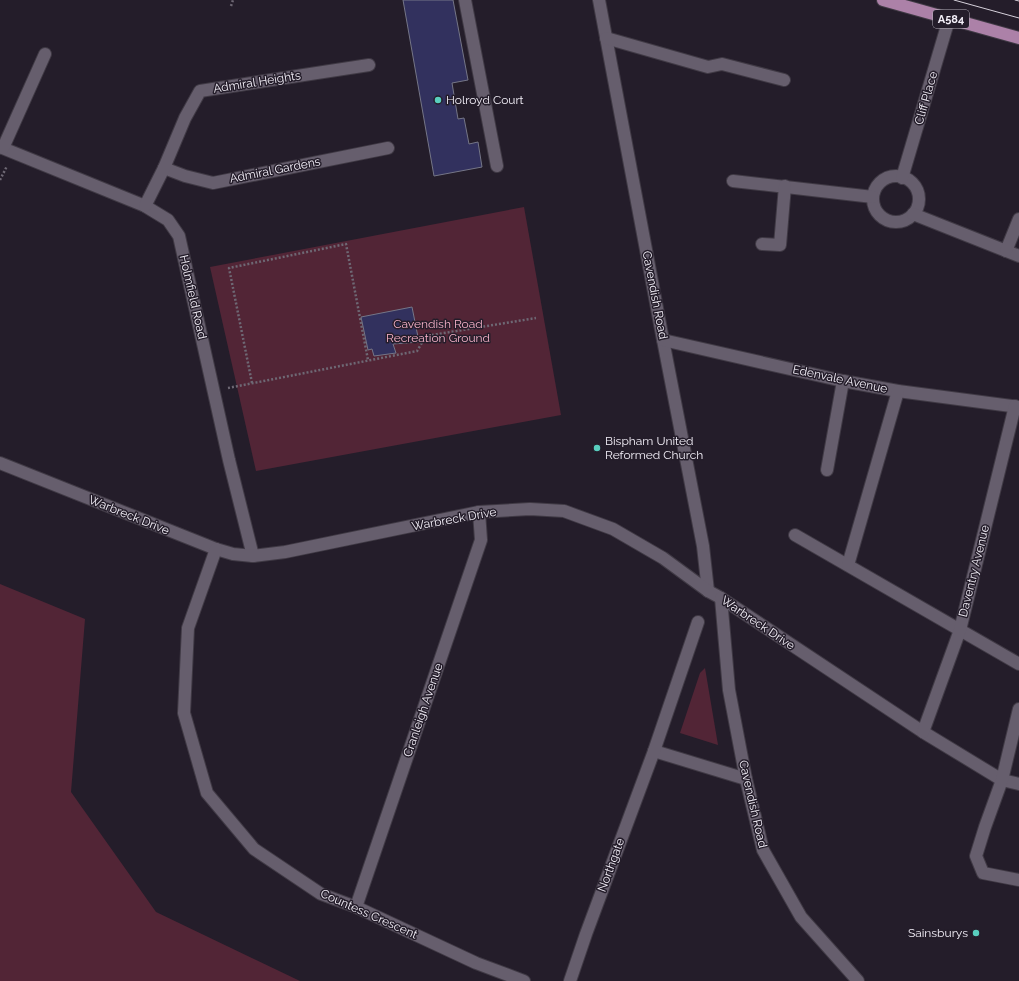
<svg xmlns="http://www.w3.org/2000/svg" width="1019" height="981" font-family="Raleway,sans-serif">
	<rect width="100%" height="100%" fill="#241d2a"/>
	<!-- green -->
	<g fill="#522536">
		<polygon points="524,207 561,415 256,471 210,267"/>
		<polygon points="0,584 85,619 71,792 156,912 300,981 0,981"/>
		<polygon points="705,668 718,745 680,733 700,673"/>
	</g>
	<!-- building -->
	<g fill="#32315e" stroke="#757687">
		<polygon points="403,0 453,0 468,80 452,83 458,119 464,118 469,144 478,142 482,167 434,176"/>
		<polygon points="412,307 419,342 393,344 396,353 374,356 372,349 368,350 361,317"/>
	</g>
	<g fill="none" stroke-linecap="round" stroke-linejoin="round">
		<defs>
			<g id="minor">
				<polyline points="465,0 497,166"/>
				<polyline points="599,0 663,340 703,546 708,591"/>
				<polyline points="606,38 708,67 722,64 784,80"/>
				<polyline points="0,147 145,206 168,220 179,236 229,460 253,556"/>
				<polyline points="3,148 45,54"/>
				<polyline points="164,168 185,176 213,183 388,148"/>
				<circle cx="896" cy="199" r="23"/>
				<polyline points="902,178 949,19"/>
				<polyline points="733,181 873,197"/>
				<polyline points="145,206 164,168 185,118 200,91 369,65"/>
				<polyline points="913,214 1019,256"/>
				<polyline points="762,244 780,245 785,186"/>
				<polyline points="1006,251 1019,219"/>
				<polyline points="663,340 843,381 898,391 1019,407"/>
				<polyline points="0,463 216,549 233,554 253,556 285,552 479,512 530,509 564,511 613,529 663,558 708,591 721,598 923,732 1002,780 1019,784"/>
				<polyline points="827,470 843,381"/>
				<polyline points="795,535 1019,664"/>
				<polyline points="216,549 188,628 184,713 207,793 254,849 321,894 356,907 476,963 524,981"/>
				<polyline points="848,565 898,391"/>
				<polyline points="721,598 729,690 746,779 763,850 801,917 858,981"/>
				<polyline points="1019,709 1002,780 985,827 976,856 983,873 1019,880"/>
				<polyline points="923,732 960,630 1015,406"/>
				<polyline points="654,751 746,779"/>
				<polyline points="356,907 481,540 479,512"/>
				<polyline points="570,981 586,934 654,751 698,622"/>
			</g>
			<polyline id="major" points="883,0 1019,38"/>
		</defs>
		<!-- minor casing -->
		<use href="#minor" stroke="#403a45" stroke-width="14"/>
		<!-- major casing -->
		<use href="#major" stroke="#403a45" stroke-width="14"/>
		<!-- path -->
		<g stroke="#6e6874" stroke-width="2.5" stroke-dasharray="2 2" stroke-linecap="butt">
			<polyline points="231,6 233,0"/>
			<polyline points="0,180 7,166"/>
			<polyline points="252,383 229,268 346,244 368,360"/>
			<polyline points="228,388 417,351 426,336 536,318"/>
		</g>
		<!-- minor -->
		<use href="#minor" stroke="#665e6d" stroke-width="12"/>
		<!-- major -->
		<use href="#major" stroke="#ac81a8" stroke-width="12"/>
		<!-- tram -->
		<g stroke="#d6d1db" stroke-width="1">
			<polyline points="954,0 1019,18"/>
			<polyline points="1015,0 1019,1"/>
		</g>
	</g>
	<!-- markers -->
	<g fill="#59cebe" stroke="#241d2a" stroke-width="1.5">
		<circle cx="438" cy="100" r="4"/>
		<circle cx="597" cy="448" r="4"/>
		<circle cx="976" cy="933" r="4"/>
	</g>
	<g text-anchor="middle" dominant-baseline="central" stroke-width="3" stroke-linejoin="round" paint-order="stroke">
		<!-- shield labels -->
		<rect fill="#241d2a" stroke="#b5b0ba" stroke-width="1" x="933" y="10" width="36" height="18" rx="3"/>
		<g font-size="11" font-weight="bold" fill="#f3eff8">
			<text x="951" y="19">A584</text>
		</g>
		<!-- street labels -->
		<g font-size="12" fill="#f3eff8" stroke="#241d2a">
			<text transform="translate(257 82) rotate(-9)">Admiral Heights</text>
			<text transform="translate(926 98) rotate(-74)">Cliff Place</text>
			<text transform="translate(275 170) rotate(-11)">Admiral Gardens</text>
			<text transform="translate(655 295) rotate(79)">Cavendish Road</text>
			<text transform="translate(193 297) rotate(77)">Holmfield Road</text>
			<text transform="translate(840 379) rotate(12)">Edenvale Avenue</text>
			<text transform="translate(129 515) rotate(22)">Warbreck Drive</text>
			<text transform="translate(454 519) rotate(-10)">Warbreck Drive</text>
			<text transform="translate(974 571) rotate(-76)">Daventry Avenue</text>
			<text transform="translate(758 623) rotate(34)">Warbreck Drive</text>
			<text transform="translate(423 710) rotate(-71)">Cranleigh Avenue</text>
			<text transform="translate(753 804) rotate(77)">Cavendish Road</text>
			<text transform="translate(611 865) rotate(-70)">Northgate</text>
			<text transform="translate(369 914) rotate(24)">Countess Crescent</text>
		</g>
		<!-- poi labels -->
		<g font-size="12" fill="#f3eff8" stroke="#241d2a" text-anchor="start">
			<text x="446" y="100">Holroyd Court</text>
			<text x="605" y="441">Bispham United<tspan x="605" dy="14">Reformed Church</tspan></text>
			<text x="968" y="933" text-anchor="end">Sainsburys</text>
		</g>
		<!-- park labels -->
		<g font-size="12" fill="#f7b2c9" stroke="#241d2a">
			<text x="438" y="324">Cavendish Road<tspan x="438" dy="14">Recreation Ground</tspan></text>
		</g>
	</g>
</svg>
